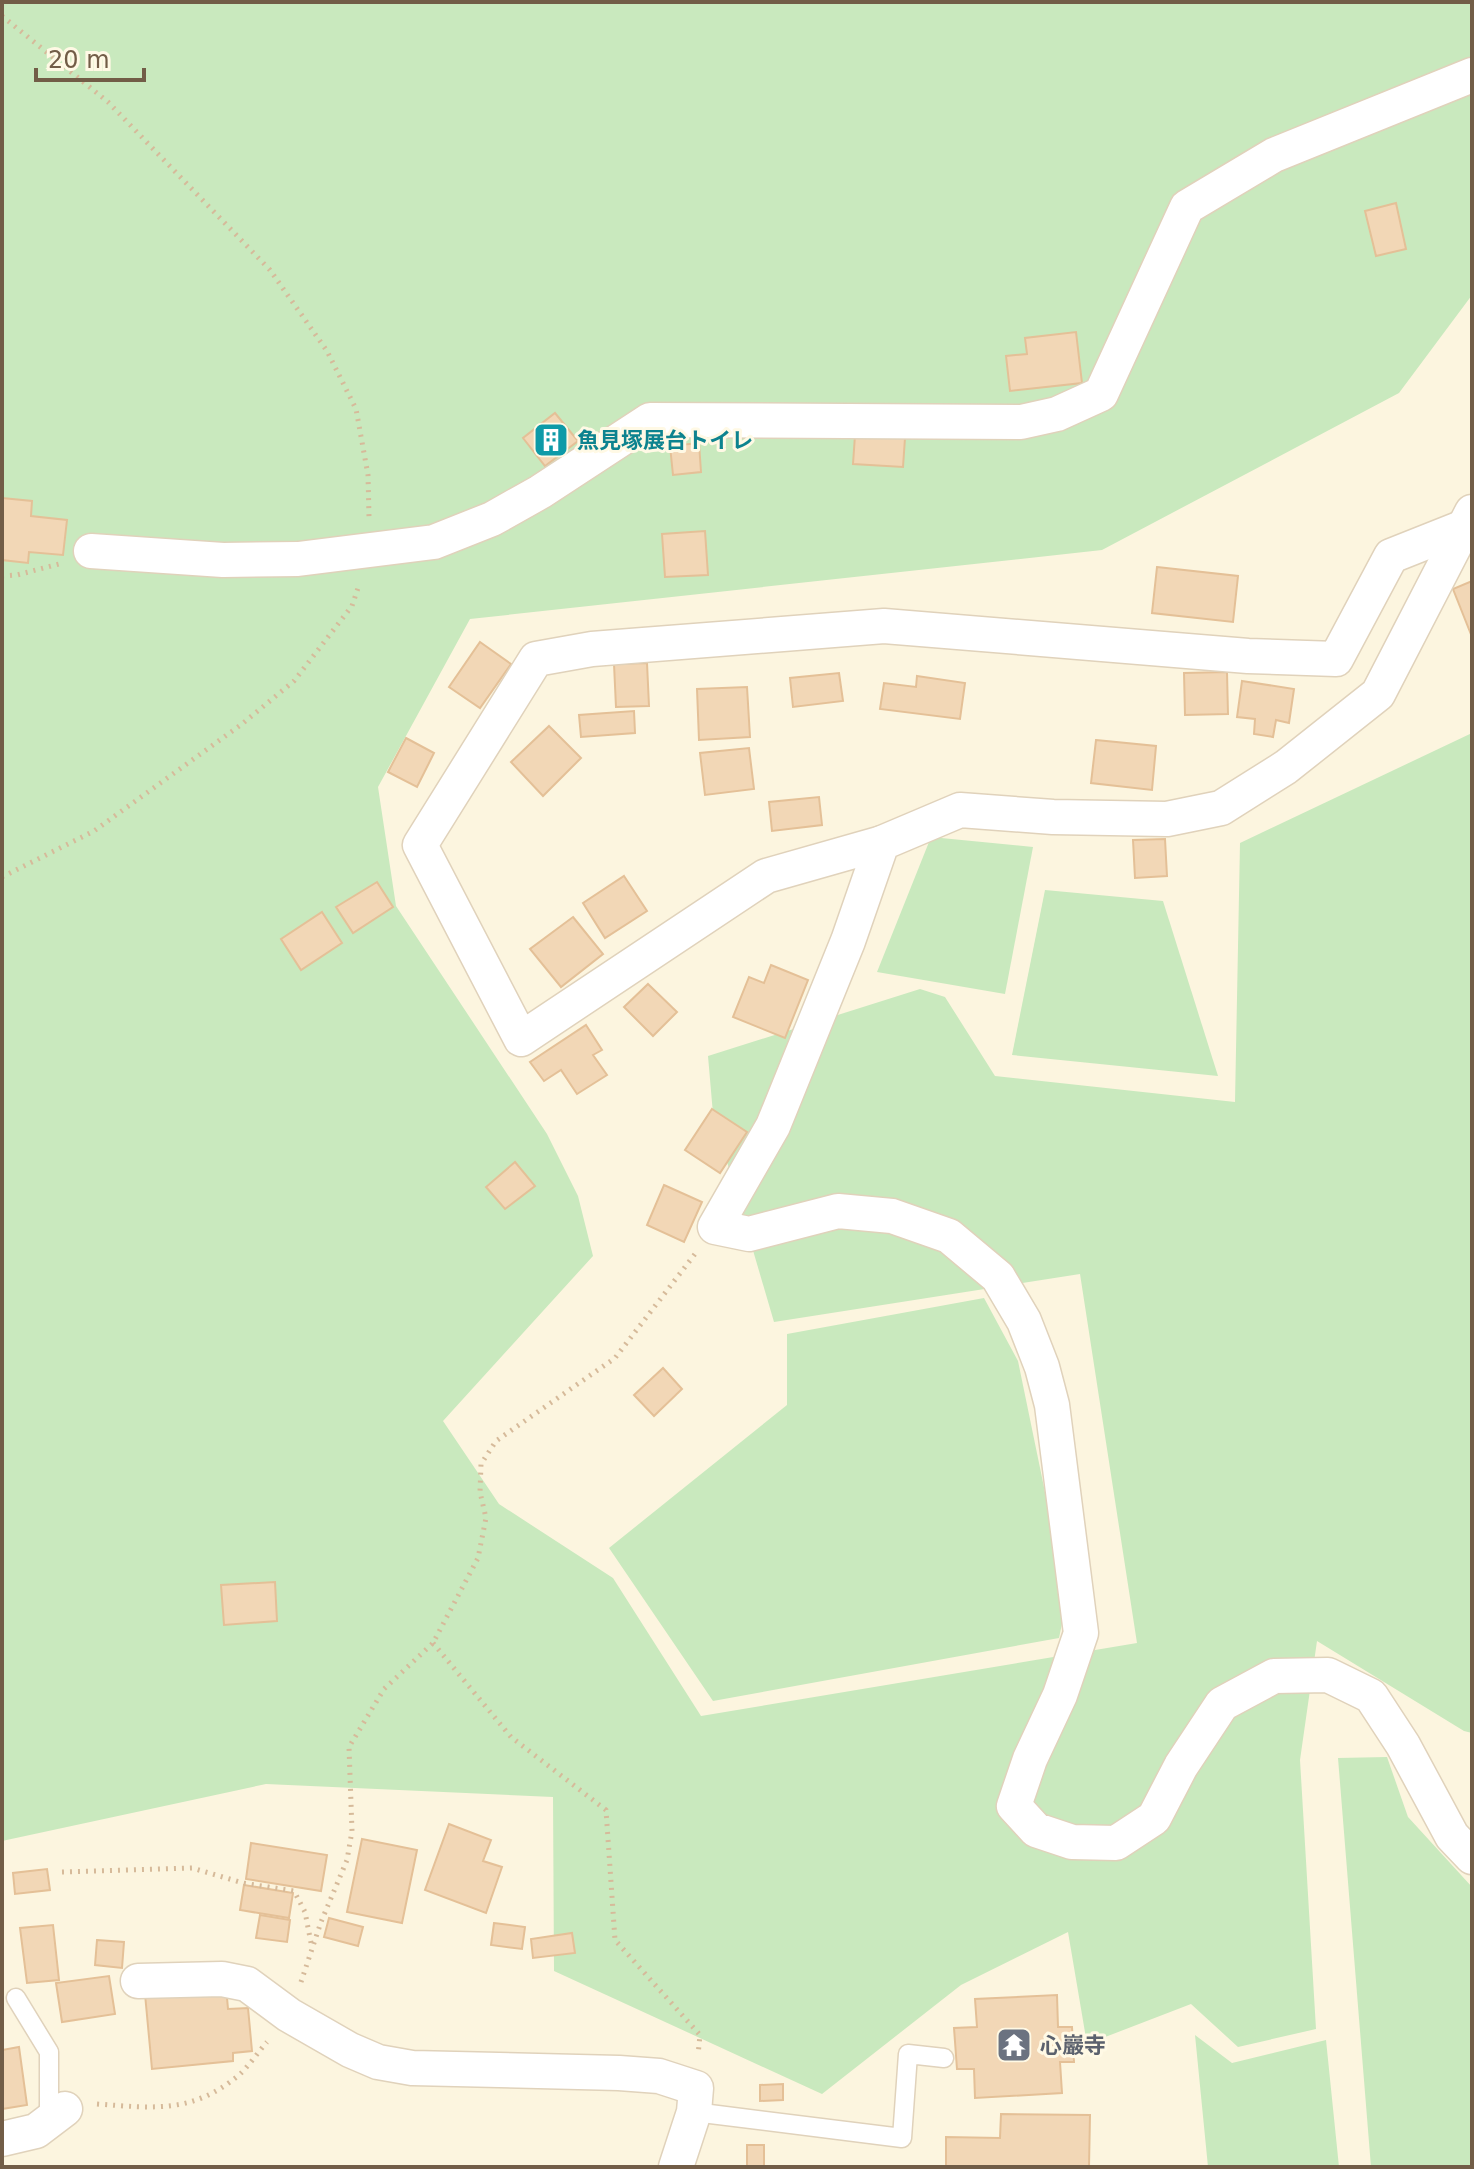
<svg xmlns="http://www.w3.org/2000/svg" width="1474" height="2169" font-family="'DejaVu Sans','Noto Sans JP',sans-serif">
	<rect width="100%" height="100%" fill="#fcf5df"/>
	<!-- green -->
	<g fill="#c9e9be">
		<polygon points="2,2 1472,2 1472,295 1399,393 1102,550 470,619 378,787 396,906 547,1134 578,1196 593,1256 443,1421 499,1504 613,1578 701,1716 1137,1643 1080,1274 774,1322 713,1114 708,1056 920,989 945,997 995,1076 1235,1102 1240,843 1472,733 1472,1733 1464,1731 1317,1641 1300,1760 1316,2029 1238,2047 1191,2004 1087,2044 1068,1932 961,1985 822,2094 554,1971 553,1797 266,1784 2,1841"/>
		<polygon points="931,837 1033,847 1005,994 877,972"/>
		<polygon points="1045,890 1163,901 1218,1076 1012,1055"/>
		<polygon points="984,1298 1018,1361 1067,1599 1059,1638 713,1701 609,1548 787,1405 787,1334"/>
		<polygon points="1387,1757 1408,1817 1472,1887 1472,2167 1371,2167 1338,1758"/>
		<polygon points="1195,2035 1232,2063 1326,2040 1339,2167 1208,2167"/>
	</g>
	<!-- building -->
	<g fill="#f2d7b6" stroke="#e4c097" stroke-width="2">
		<polygon points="1396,203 1406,249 1376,256 1365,211"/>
		<polygon points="1076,332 1082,383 1010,391 1006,356 1027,354 1025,338"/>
		<polygon points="555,413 578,441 545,466 523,438"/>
		<polygon points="855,435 905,438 903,467 853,464"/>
		<polygon points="699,443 701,472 673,475 670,446"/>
		<polygon points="2,498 32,501 31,516 67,520 63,555 29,552 28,563 2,560"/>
		<polygon points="705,531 708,575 665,577 662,534"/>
		<polygon points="1157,567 1238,576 1233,622 1152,613"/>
		<polygon points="1472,581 1472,637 1453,589"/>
		<polygon points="480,642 511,664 480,708 449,687"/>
		<polygon points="647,663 649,706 616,707 614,664"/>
		<polygon points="1227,672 1228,714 1185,715 1184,673"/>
		<polygon points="839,673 843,701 793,707 790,678"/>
		<polygon points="917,676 965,683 960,719 880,709 884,683 916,687"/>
		<polygon points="1242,681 1294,689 1289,723 1276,720 1273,737 1254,734 1255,719 1237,717"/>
		<polygon points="747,687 750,737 699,740 697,689"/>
		<polygon points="634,711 635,733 581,737 579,715"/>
		<polygon points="549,726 581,758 543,796 511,762"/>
		<polygon points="406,738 434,753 417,787 388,772"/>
		<polygon points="1096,740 1156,746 1152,790 1091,783"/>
		<polygon points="749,748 754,789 705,795 700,753"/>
		<polygon points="819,797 822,825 772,831 769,802"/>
		<polygon points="1165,839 1167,876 1135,878 1133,840"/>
		<polygon points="624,876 647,911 605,938 583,903"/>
		<polygon points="377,882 393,907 353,933 336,907"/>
		<polygon points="322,912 342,943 301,970 281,939"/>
		<polygon points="573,917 603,954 561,987 530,949"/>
		<polygon points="771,965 808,980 785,1038 733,1017 749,977 764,983"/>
		<polygon points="648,984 677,1012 653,1036 624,1007"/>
		<polygon points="586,1025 602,1050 593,1055 607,1075 577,1094 561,1070 544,1081 530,1062"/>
		<polygon points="712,1109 747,1132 720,1173 685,1150"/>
		<polygon points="515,1162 535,1186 505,1209 486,1187"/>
		<polygon points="664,1185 702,1202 684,1242 647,1225"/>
		<polygon points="663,1368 682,1389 654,1416 634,1395"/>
		<polygon points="275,1582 277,1621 224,1625 221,1585"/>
		<polygon points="449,1824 491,1840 483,1861 502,1867 486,1913 425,1890"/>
		<polygon points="362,1839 417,1850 402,1923 347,1912"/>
		<polygon points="251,1843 327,1855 321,1891 246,1879"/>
		<polygon points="47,1869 50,1890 15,1894 13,1873"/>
		<polygon points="244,1885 293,1893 289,1918 240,1910"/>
		<polygon points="260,1915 290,1920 287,1942 256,1938"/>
		<polygon points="329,1918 363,1927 358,1946 324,1937"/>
		<polygon points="494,1923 525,1927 522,1949 491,1945"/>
		<polygon points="53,1925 59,1980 27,1983 20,1928"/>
		<polygon points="572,1933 575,1953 533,1958 531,1939"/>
		<polygon points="97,1940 124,1942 122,1968 95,1965"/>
		<polygon points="109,1976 115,2014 62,2022 56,1983"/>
		<polygon points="226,1986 228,2009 248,2008 252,2051 233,2053 233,2061 152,2069 145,1994"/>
		<polygon points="1057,1995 1058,2027 1072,2027 1074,2062 1060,2062 1062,2093 975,2098 974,2069 957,2069 954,2028 977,2027 975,1999"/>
		<polygon points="19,2047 27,2105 2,2109 2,2050"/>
		<polygon points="783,2084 783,2100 760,2101 760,2085"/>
		<polygon points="1001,2114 1090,2115 1089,2167 946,2167 946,2137 1000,2138"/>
		<rect x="747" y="2145" width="17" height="22"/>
	</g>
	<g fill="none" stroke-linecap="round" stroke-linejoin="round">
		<defs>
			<g id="lane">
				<polyline points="16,1998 49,2052 49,2121"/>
				<polyline points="694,2112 902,2138 908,2054 944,2058"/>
			</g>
			<g id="street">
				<polyline points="1472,512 1378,694 1286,767 1221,808 1167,819 1053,817 960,810 882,843 848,941 773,1126 715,1227 749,1234 838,1211 892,1216 949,1236 998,1277 1024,1321 1042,1367 1052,1405 1081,1633 1060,1695 1030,1759 1014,1806 1036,1830 1072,1842 1116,1843 1154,1818 1181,1766 1222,1704 1274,1676 1328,1675 1371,1696 1403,1745 1452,1836 1472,1857"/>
				<polyline points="91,551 223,560 298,559 434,542 492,519 540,492 650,420 1021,422 1057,414 1101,394 1187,207 1274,155 1472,75"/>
				<polyline points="882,843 766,876 521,1039 420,845 536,659 592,649 884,626 1248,656 1336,659 1391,556 1464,527"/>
				<polyline points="138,1981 222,1979 247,1984 289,2015 350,2050 378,2062 412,2068 619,2073 659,2076 696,2088 694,2112 676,2167"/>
				<polyline points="2,2139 36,2131 65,2109"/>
			</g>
		</defs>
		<!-- lane casing -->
		<use href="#lane" stroke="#e0d2bb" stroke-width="21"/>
		<!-- street casing -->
		<use href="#street" stroke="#e0d2bb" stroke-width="37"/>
		<!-- path -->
		<g stroke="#d6ba9a" stroke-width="5" stroke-dasharray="2 6" stroke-linecap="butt">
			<polyline points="2,16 108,102 270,270 327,351 356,409 368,475 369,517"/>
			<polyline points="2,576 17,575 59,564"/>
			<polyline points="2,877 94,831 242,724 294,681 352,606 359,585"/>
			<polyline points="433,1643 511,1737 606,1810 615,1940 700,2035 698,2055"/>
			<polyline points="62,1872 192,1868 243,1883 294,1891 305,1912 312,1948"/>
			<polyline points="301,1982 321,1922 347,1860 352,1831 349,1747 384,1689 433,1643 478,1558 486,1518 480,1492 481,1464 496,1441 615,1358 695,1254"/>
			<path d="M97,2104C154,2108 192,2114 239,2075C249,2066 258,2052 267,2042"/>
		</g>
		<!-- lane -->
		<use href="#lane" stroke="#fff" stroke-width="18"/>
		<!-- street -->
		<use href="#street" stroke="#fff" stroke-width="34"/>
	</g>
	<!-- icons -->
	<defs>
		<symbol id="building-square" viewBox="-11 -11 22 22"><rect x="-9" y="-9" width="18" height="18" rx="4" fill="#0f9aa8" stroke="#fff9e5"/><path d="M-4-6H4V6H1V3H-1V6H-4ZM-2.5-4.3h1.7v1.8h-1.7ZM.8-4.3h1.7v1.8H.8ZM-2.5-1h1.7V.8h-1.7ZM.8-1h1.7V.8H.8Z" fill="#fff"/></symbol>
		<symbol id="temple-square" viewBox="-11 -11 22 22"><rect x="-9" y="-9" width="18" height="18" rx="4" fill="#6b7280" stroke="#fff9e5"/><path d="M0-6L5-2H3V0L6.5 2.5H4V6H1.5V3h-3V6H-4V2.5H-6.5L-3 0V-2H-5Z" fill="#fff"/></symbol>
	</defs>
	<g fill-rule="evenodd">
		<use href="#building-square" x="531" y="420" width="40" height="40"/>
		<use href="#temple-square" x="994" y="2025" width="40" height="40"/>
	</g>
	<g text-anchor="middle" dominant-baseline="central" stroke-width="6" stroke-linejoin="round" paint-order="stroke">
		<!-- culture labels -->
		<g font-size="22" font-weight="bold" fill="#0d838f" stroke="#fff9e5" text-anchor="start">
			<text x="577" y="440">魚見塚展台トイレ</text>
		</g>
		<!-- worship labels -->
		<g font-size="22" font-weight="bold" fill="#5b616d" stroke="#fff9e5" text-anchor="start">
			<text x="1040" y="2045">心巖寺</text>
		</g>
	</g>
	<!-- border -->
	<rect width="1474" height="2169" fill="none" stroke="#725d47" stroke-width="8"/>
	<!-- scale -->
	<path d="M36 68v12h108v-12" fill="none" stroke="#725d47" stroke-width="4"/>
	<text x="48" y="68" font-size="24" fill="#725d47" stroke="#fff9e5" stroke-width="6" paint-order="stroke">20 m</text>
</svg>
